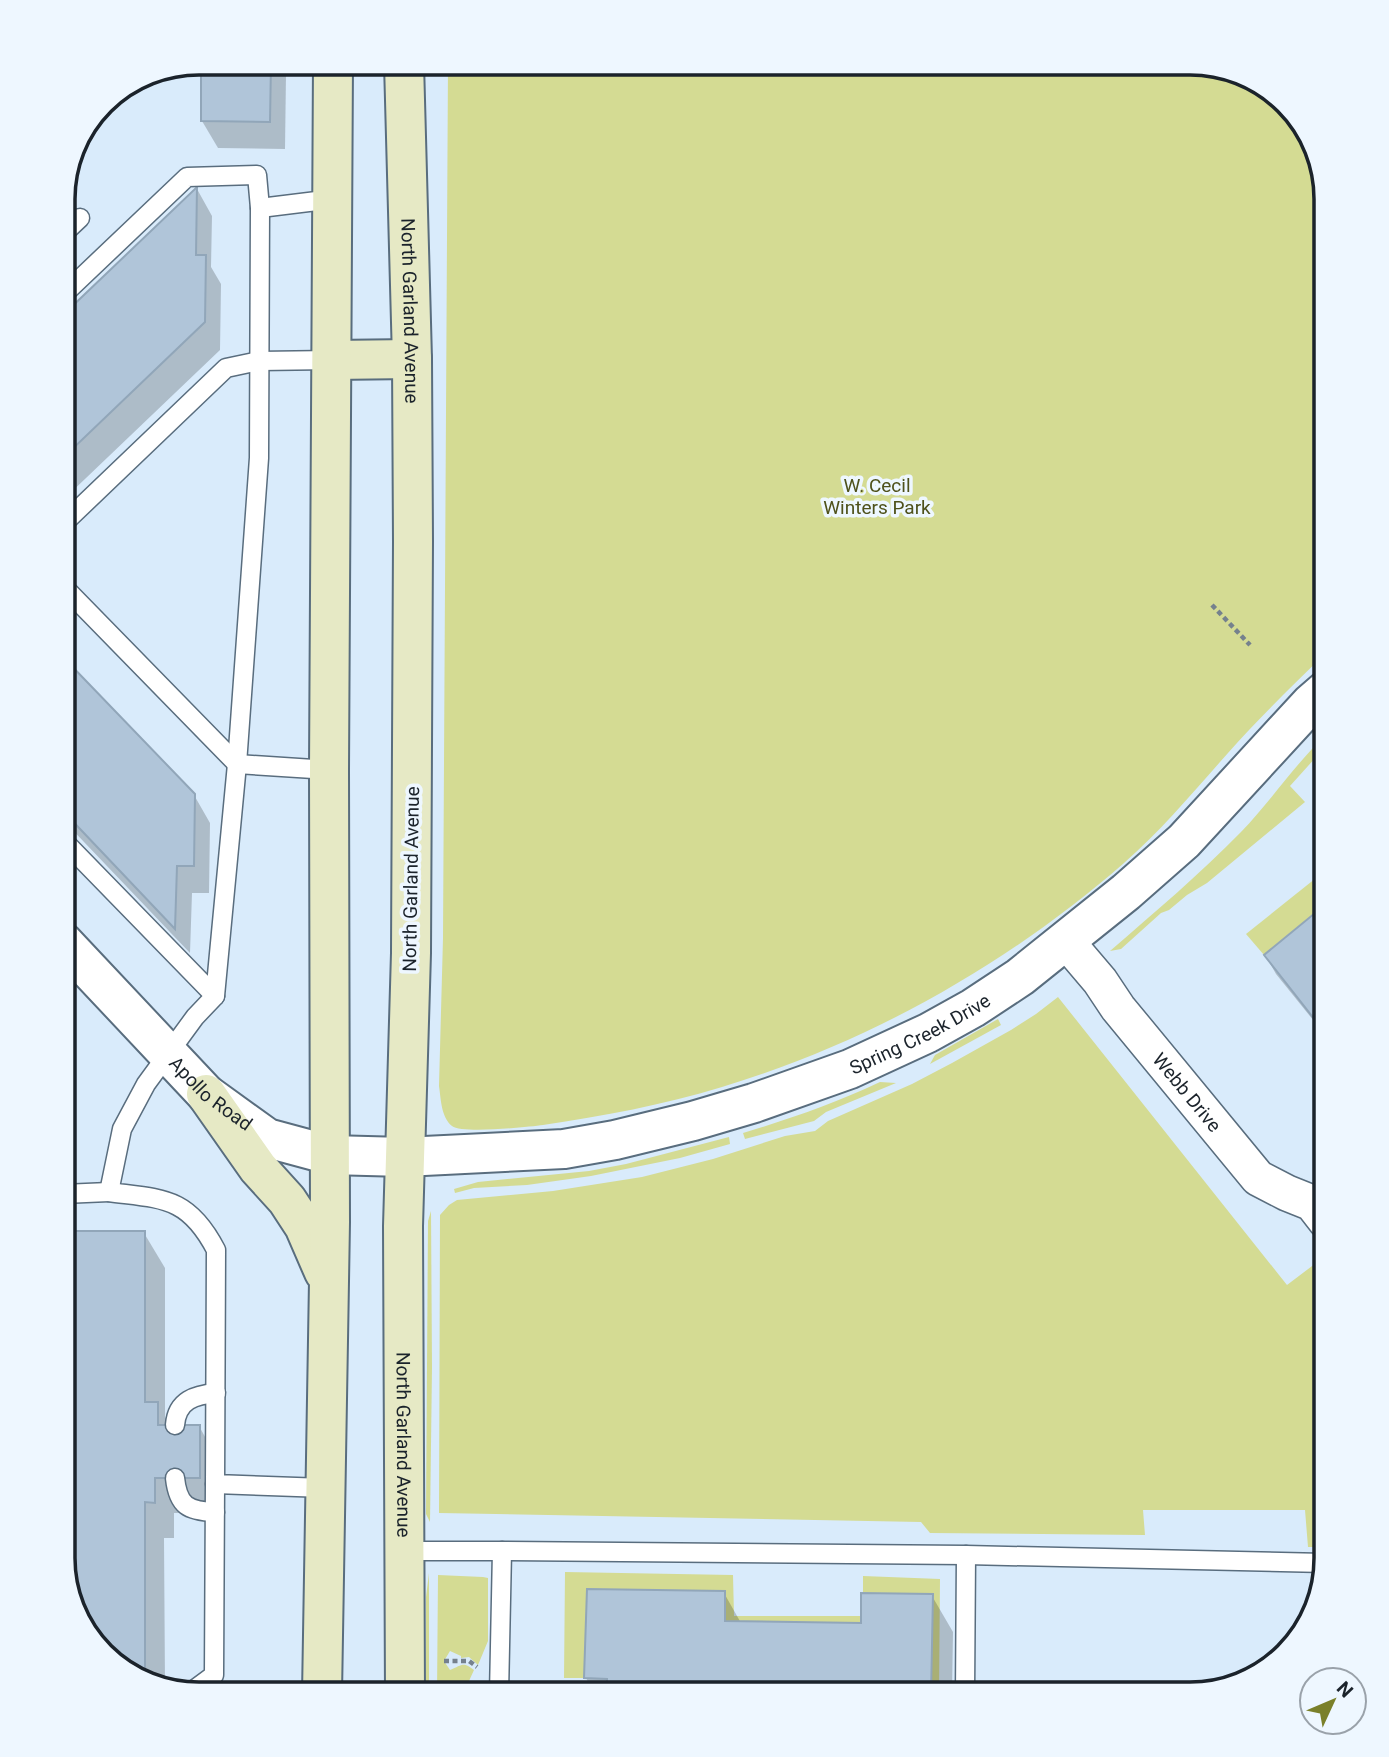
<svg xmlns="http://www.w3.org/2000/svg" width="1389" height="1757" font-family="Roboto,sans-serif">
	<rect width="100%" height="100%" fill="#d9ebfb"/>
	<!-- green -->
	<g fill="#d4db93">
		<path d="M448,63H1198L1258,81L1303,124L1326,199V653C1292,686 1259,718 1228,753C1194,791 1162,830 1124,863C1007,965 870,1042 722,1087C663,1105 603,1116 543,1125C528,1127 462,1134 452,1126C441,1117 441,1099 439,1086L443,938Z"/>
		<path d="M1326,735V746L1290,786L1305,802L1207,883L1187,895L1169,910L1161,913L1121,949L1110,951C1155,912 1200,874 1241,832C1271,801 1295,764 1326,735Z"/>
		<polygon points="1326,870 1326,904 1264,955 1246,934"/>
		<polygon points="1058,997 1287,1285 1324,1257 1326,1260 1320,1268 1326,1299 1326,1547 1308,1547 1305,1510 1143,1510 1145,1535 930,1533 921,1522 439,1513 440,1215 449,1205 457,1200 553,1191 642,1177 713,1159 785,1136 815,1131 828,1121 912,1084 952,1063 1011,1030 1036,1014"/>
		<polygon points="998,1019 1001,1025 930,1064 935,1055"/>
		<path d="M880,1082L896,1083L826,1112L814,1121L745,1139L743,1133C790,1119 835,1103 880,1082Z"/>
		<polygon points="729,1137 730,1144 680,1158 591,1176 527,1185 474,1188 455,1193 454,1189 478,1182 589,1171 626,1164"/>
		<polygon points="431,1211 432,1367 430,1522 426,1514 428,1221"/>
		<polygon points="565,1572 733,1575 734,1616 863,1616 863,1624 725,1621 725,1591 588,1589 584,1678 564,1678"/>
		<polygon points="429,1573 429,1694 426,1694 426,1597"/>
		<path d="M438,1575L483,1577L488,1578V1641L478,1665L469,1657L461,1658V1656L450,1651L444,1661L450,1670C462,1665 463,1661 474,1670L469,1681L468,1694H437Z"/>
		<polygon points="863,1576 940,1579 939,1694 931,1694 933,1595 863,1594"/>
	</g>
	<!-- shadow -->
	<g fill="#0003">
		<polygon points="203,63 279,63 286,74 285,149 218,148 202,121"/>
		<polygon points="197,189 212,216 211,267 221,284 220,350 63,500 63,317"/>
		<polygon points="63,659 194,795 210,823 209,893 192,893 190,953 63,820"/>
		<polygon points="1326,907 1326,1036 1276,974 1266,956"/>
		<polygon points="144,1233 165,1268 165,1417 170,1426 199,1426 219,1462 220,1513 174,1513 174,1538 164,1538 165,1685 131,1676 86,1633 63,1558"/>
		<polygon points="724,1593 741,1623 863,1625 932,1596 953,1632 952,1694 595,1694 586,1678"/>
	</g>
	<!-- building -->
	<g fill="#b0c5d9" stroke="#91a6b9" stroke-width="2">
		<polygon points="201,63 271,63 270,122 201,121"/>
		<polygon points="197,187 196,255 206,255 205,322 63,458 63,315"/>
		<polygon points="63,657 195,794 194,866 177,866 175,929 63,811"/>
		<polygon points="1326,904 1326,1034 1264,955"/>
		<polygon points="63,1231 145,1231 145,1402 158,1402 158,1425 200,1425 200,1478 155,1478 155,1503 145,1502 145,1677 131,1676 86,1633 63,1558"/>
		<polygon points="587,1589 725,1591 725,1621 861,1623 861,1593 933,1594 931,1694 607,1694 607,1679 584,1678"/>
	</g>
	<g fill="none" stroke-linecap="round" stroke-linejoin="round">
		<defs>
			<g id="service">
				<polyline points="260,208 333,199"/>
				<polyline points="63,234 80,218"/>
				<path d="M63,295L187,177L257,175L260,208L259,458L237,764L215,996L195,1017L146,1084L122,1129L109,1192C162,1199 188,1196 216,1250L215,1484L325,1488"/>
				<polyline points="63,524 226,368 259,361 332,360"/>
				<polyline points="63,586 237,764 329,770"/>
				<polyline points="63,840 215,996"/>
				<polyline points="63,1194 109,1192"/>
				<path d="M175,1425C177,1400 195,1395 216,1393"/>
				<path d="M175,1478C178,1506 188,1511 215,1512"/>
				<polyline points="404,1551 502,1551 966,1555 1325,1563"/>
				<polyline points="191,1692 214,1675 215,1484"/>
				<polyline points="499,1694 502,1551"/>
				<polyline points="965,1694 966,1555"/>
			</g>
			<g id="minor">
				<path id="s1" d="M1066,941L1100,981L1118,1008L1258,1178L1287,1193L1312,1203L1326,1221"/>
			</g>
			<g id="tertiary">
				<path id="s2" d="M63,942L206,1094L267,1138L330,1155L404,1157L564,1149L615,1140L693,1121L754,1103L850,1069L928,1033L973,1008L1020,977L1126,892L1184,841L1311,703L1326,690"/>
			</g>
			<g id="secondary">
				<path id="s3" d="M404,63L412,359L413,541L411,953L403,1226L405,1694"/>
				<polyline points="332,360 412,359"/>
				<polyline points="206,1094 258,1168 287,1200 304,1226 324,1272"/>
				<polyline points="322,1694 330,1222 329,770 333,63"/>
			</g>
		</defs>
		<!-- service casing -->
		<use href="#service" stroke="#596d7e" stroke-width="21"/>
		<!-- minor casing -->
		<use href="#minor" stroke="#596d7e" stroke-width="38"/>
		<!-- tertiary casing -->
		<use href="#tertiary" stroke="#596d7e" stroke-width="42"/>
		<!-- secondary casing -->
		<use href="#secondary" stroke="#596d7e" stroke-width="42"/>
		<!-- path -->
		<g stroke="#75818d" stroke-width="4.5" stroke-dasharray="5 3.5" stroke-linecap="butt">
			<polyline points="1212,605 1250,645"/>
			<polyline points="444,1661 469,1661 477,1667"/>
		</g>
		<!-- service -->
		<use href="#service" stroke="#fff" stroke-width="18"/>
		<!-- minor -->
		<use href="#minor" stroke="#fff" stroke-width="35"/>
		<!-- tertiary -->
		<use href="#tertiary" stroke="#fff" stroke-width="38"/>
		<!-- secondary -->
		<use href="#secondary" stroke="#e6e9c5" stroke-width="38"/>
	</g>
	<g text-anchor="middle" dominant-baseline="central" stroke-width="7" stroke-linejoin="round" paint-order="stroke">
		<!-- street labels -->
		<g font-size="19" fill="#1b232b" stroke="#eef7ff">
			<text stroke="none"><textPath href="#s3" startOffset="248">North Garland Avenue</textPath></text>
			<text transform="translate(411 879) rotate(-89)">North Garland Avenue</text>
			<text stroke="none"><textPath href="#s2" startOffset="959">Spring Creek Drive</textPath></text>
			<text stroke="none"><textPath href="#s2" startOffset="212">Apollo Road</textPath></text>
			<text stroke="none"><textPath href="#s1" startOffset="194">Webb Drive</textPath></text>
			<text stroke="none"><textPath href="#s3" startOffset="1382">North Garland Avenue</textPath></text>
		</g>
		<!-- park labels -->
		<g font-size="19" fill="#4e511b" stroke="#eef7ff">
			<text x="877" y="485">W. Cecil<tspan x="877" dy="22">Winters Park</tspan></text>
		</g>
	</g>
	<!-- crop -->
	<path d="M0 0H1389V1757H0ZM199 75H1190A124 124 0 0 1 1314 199V1558A124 124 0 0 1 1190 1682H199A124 124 0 0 1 75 1558V199A124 124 0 0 1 199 75Z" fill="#eef7ff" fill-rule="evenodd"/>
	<path fill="none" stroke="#1b232b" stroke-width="3.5" d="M199 75H1190A124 124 0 0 1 1314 199V1558A124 124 0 0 1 1190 1682H199A124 124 0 0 1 75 1558V199A124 124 0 0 1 199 75Z"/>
	<!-- north arrow -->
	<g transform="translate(1333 1701) rotate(46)"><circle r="33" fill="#eef7ff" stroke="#9aa2aa" stroke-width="2"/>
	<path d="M0-5L12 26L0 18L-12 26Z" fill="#7a802a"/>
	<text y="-10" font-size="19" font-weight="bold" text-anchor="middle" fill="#1b232b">N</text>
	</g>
</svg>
